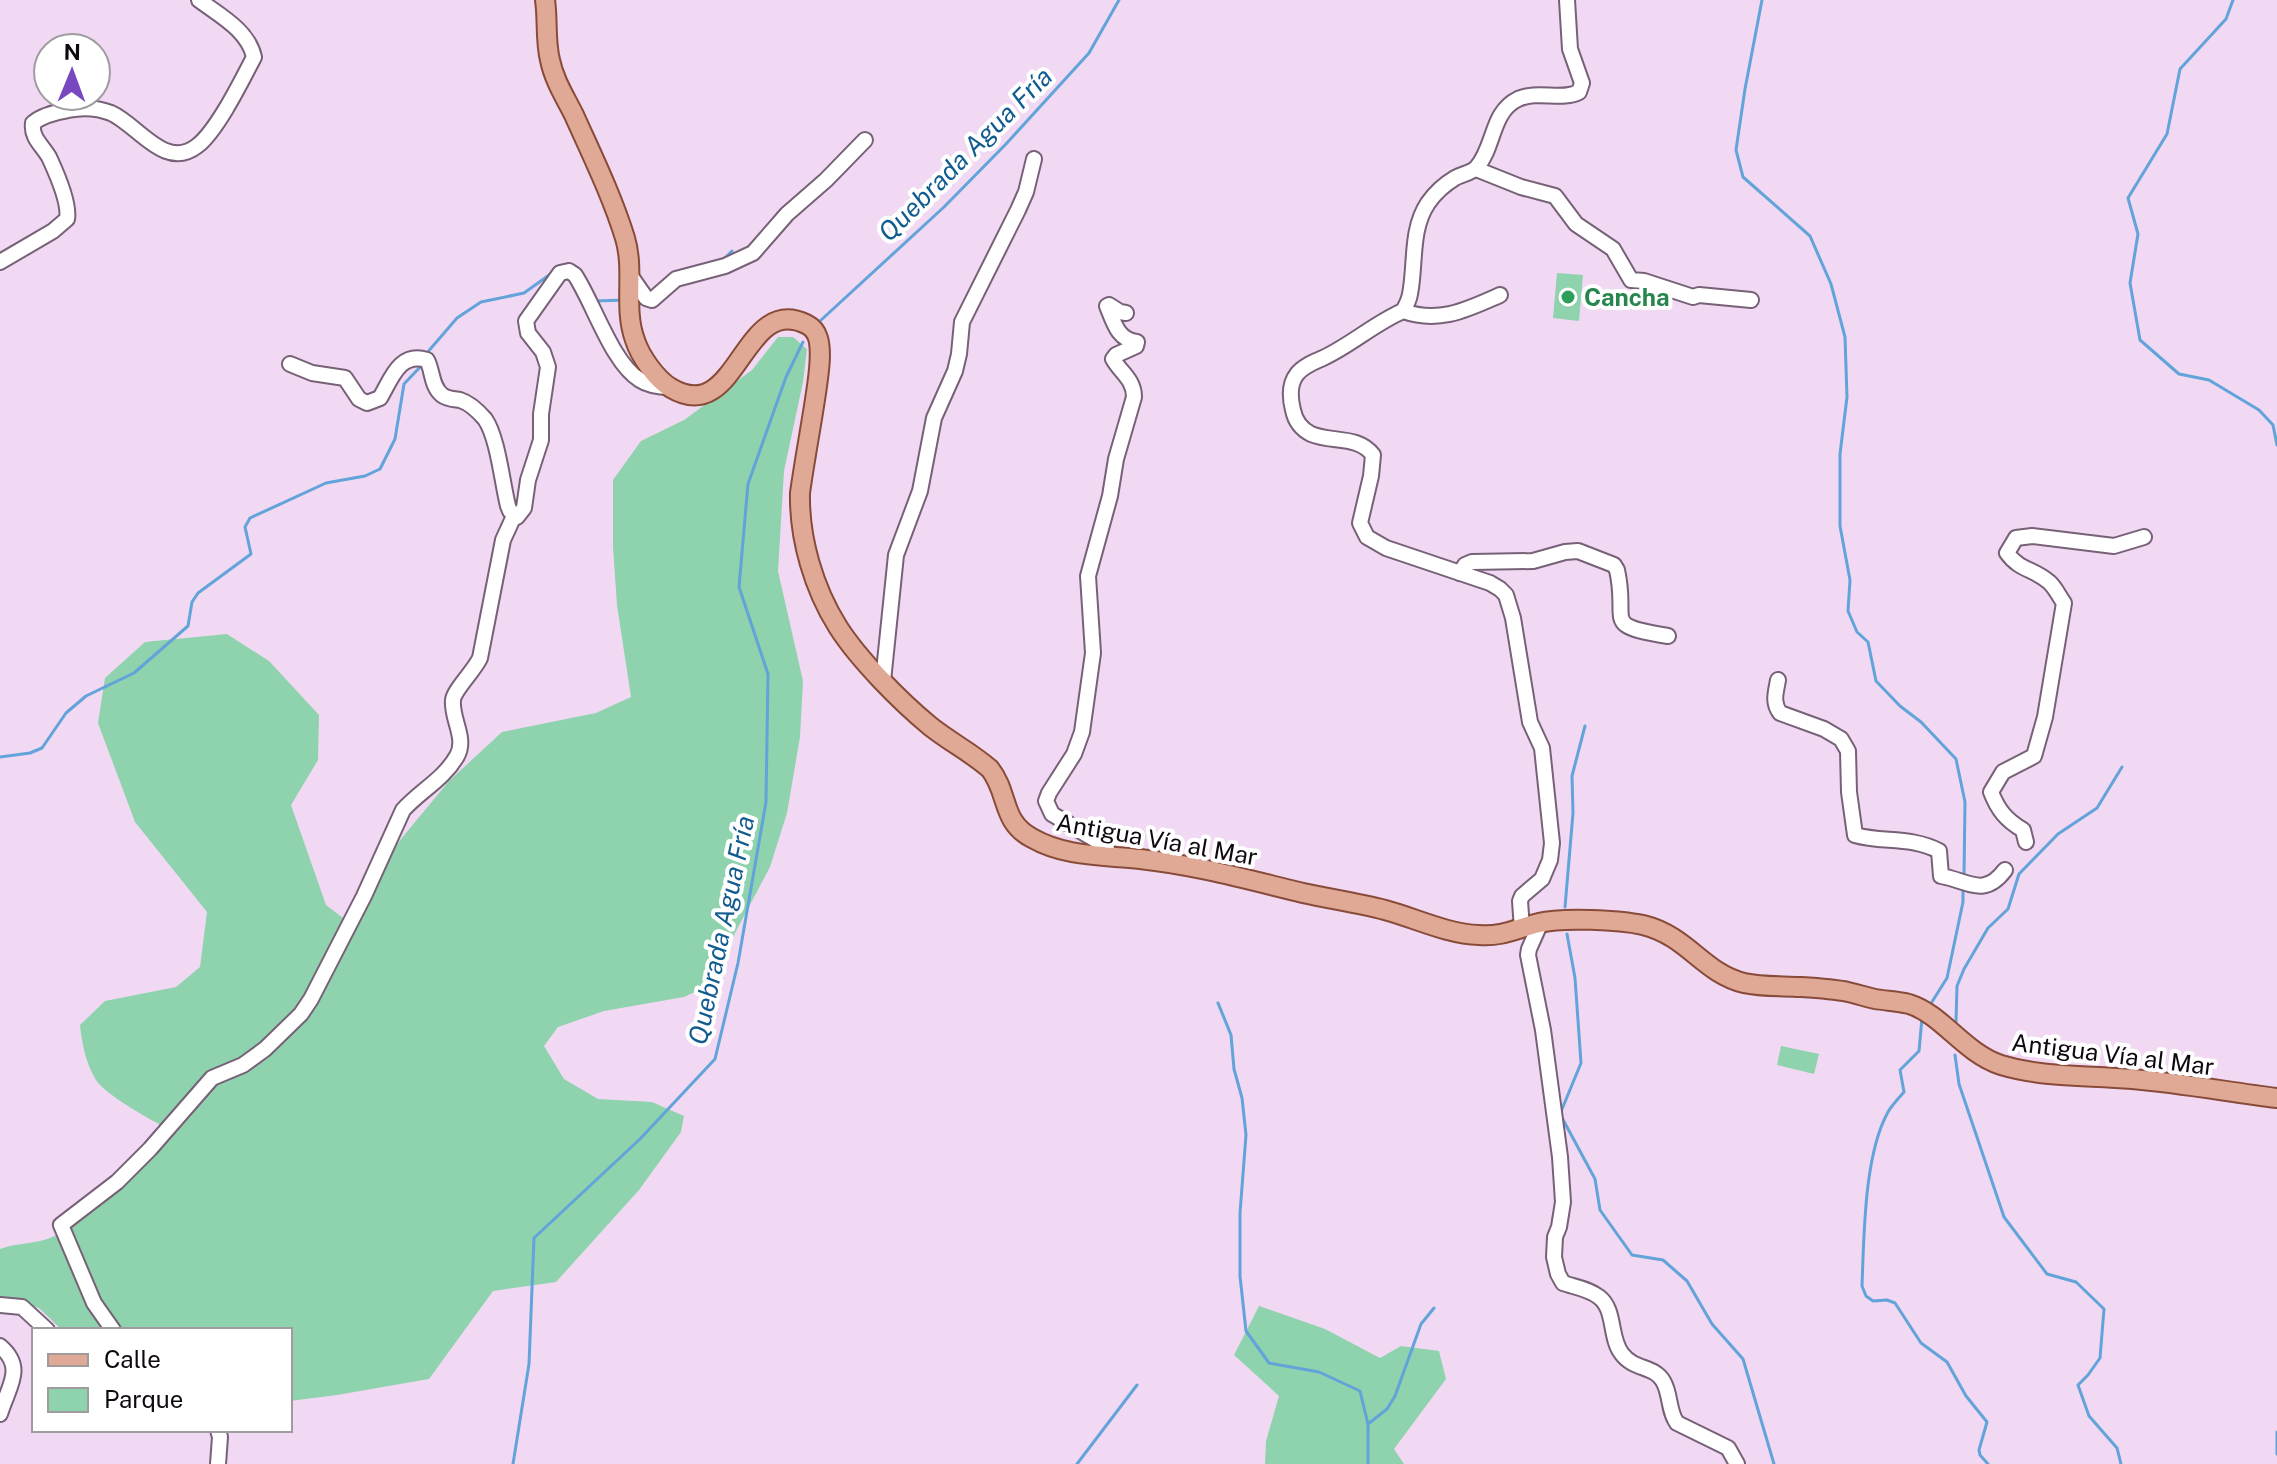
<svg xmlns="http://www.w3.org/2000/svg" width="2277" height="1464" font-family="'Public Sans',sans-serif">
	<rect width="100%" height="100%" fill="#f1d9f3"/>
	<!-- green -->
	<g fill="#8fd2ae">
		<polygon points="1557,273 1583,275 1579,321 1553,318"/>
		<path d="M778,337H793L807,349L803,382L784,471L778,571L803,681L800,737L787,813L770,867L735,933L714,983L684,997L604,1011L558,1027L544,1046L564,1079L598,1099L652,1102L684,1116L681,1132L639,1190L556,1282L493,1291L429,1379L337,1395L290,1401V1330H62L39,1308L0,1298V1249C16,1243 34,1244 50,1238C79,1227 150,1167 163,1139L159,1124C144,1116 105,1094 96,1080C86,1064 82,1044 80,1025L105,1001L176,987L200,967L207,912L135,822L98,723L105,678L145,642L227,634L269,661L319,715L318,760L291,805L326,905L343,918L401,839L449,781L502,732L596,713L631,697L617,605L613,547V480L641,441L684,420L752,370Z"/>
		<polygon points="1781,1046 1819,1054 1814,1074 1777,1065"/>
		<polygon points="1259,1306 1325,1329 1380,1358 1401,1346 1439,1351 1446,1379 1394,1449 1404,1464 1265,1464 1266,1441 1279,1396 1234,1355"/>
	</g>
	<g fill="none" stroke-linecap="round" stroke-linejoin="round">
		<!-- stream -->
		<g stroke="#62a3d9" stroke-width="3">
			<polyline points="1762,0 1745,89 1736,150 1743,177 1810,236 1831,284 1845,337 1847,397 1840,454 1840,526 1850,580 1848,611 1857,632 1868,642 1876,681 1900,706 1921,722 1956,759 1965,802 1964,876"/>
			<polyline points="2233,0 2226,19 2180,69 2167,134 2128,198 2138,234 2130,283 2140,340 2179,374 2209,380 2259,410 2273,425 2277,445"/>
			<polyline points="723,260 732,251"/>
			<polyline points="596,301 624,300"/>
			<polyline points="820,321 944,207 1006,144 1089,53 1119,0"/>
			<polyline points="426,354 457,318 481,302 524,293 552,273"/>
			<polyline points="0,757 30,753 42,748 66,713 86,696 134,673 188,626 192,602 198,593 251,554 245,527 250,518 326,483 365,476 380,469 395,439 404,384 423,364"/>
			<polyline points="1565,907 1573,813 1572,776 1585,726"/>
			<polyline points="1567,934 1575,978 1581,1063 1560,1114 1595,1179 1600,1210 1632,1255 1663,1260 1687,1281 1712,1324 1743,1359 1774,1464"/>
			<polyline points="1218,1003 1231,1035 1234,1069 1242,1098 1246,1135 1240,1213 1240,1276 1246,1331 1269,1363 1319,1372 1360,1391 1368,1424"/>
			<polyline points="1930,1005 1947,978 1963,902 1963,888"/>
			<path d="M1922,1018L1919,1051L1900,1070L1904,1092C1898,1099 1892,1105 1888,1112C1864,1155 1864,1236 1862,1286L1866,1296L1873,1301L1887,1300L1895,1303L1921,1343L1947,1362L1966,1396L1987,1422L1979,1450L1980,1455L1988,1464"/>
			<polyline points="1956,1022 1957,986 1964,969 1988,928 2008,909 2019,874 2058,834 2097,808 2122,767"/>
			<polyline points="1955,1055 1959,1084 2004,1217 2047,1274 2076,1282 2104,1309 2100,1358 2088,1375 2078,1385 2089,1416 2117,1448 2121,1464"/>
			<polyline points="2277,1432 2277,1454"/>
			<polyline points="513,1464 529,1364 534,1238 640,1139 715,1059 738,963 766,802 768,674 739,587 748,484 786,377 803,342"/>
			<polyline points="1077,1464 1137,1385"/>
			<polyline points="1368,1464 1368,1424 1387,1409 1395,1396 1421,1324 1434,1308"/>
		</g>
		<defs>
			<g id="minor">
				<polyline points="1476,169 1521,187 1555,196 1576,224 1613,249 1631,280 1644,281 1693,297 1699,295 1751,300"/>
				<path d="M0,262L53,231L67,219C70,203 56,172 49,157C42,145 31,138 33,123C43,115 56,112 68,110C82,107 98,108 111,113C138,125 165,171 197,146C217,131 242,80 254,57C248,30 219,15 199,0"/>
				<polyline points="630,275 646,298 652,300 676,279 725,266 753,253 787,214 826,180 865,140"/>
				<path d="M1403,311C1440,324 1468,309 1500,295"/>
				<path d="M290,364L312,373L345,378L359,399L367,403L380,398C391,380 399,351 427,360C433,371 431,386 442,395C447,399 453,399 460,400C470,403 478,411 485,419C498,438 502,482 508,506L510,511L517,517L524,508L528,480L541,440V414L548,367L543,352L528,333L526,321L560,273L569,271L575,275C594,304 612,363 640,380C649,386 660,387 670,387"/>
				<path d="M1460,573L1465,565L1472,562L1533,561L1565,552L1578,551L1614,565L1617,570C1629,623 1600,625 1668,636"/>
				<path d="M1778,680C1776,692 1772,702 1780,713L1824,729L1841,739L1848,751L1849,792L1855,835C1883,843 1910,836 1939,851L1941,876C1969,881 1984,898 2005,870"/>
				<polyline points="883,681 896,555 920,491 934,418 955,371 959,354 962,322 1018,210 1026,192 1034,159"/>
				<path d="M2026,842L2023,830C2006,820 1998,810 1991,792L2003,772L2034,756L2045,717L2064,603C2059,596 2055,587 2049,582C2033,568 2020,571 2007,553L2016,538L2032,536L2114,546L2144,537"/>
				<path d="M1109,856L1107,849L1099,842L1052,814L1046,801L1049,793L1074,754L1082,732L1093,653L1088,576L1110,496L1116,459L1134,397C1134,379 1120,372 1113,359L1116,355L1136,346L1137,342C1118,340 1114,323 1107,306L1109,305L1120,312L1126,313"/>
				<path d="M1541,922L1529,949L1528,955L1543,1030L1560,1157L1563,1202L1559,1227L1555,1237L1554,1257L1558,1274L1563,1283C1575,1287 1589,1289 1599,1297C1616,1310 1609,1338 1622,1354C1634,1370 1655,1366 1663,1381C1671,1394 1668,1411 1677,1423L1728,1448L1737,1464"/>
				<path d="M1522,929L1520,901L1522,896L1542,879L1550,860L1552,843L1542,748L1530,722L1513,618L1506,595L1500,589L1490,583L1386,548L1367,537L1360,523L1371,476L1373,455C1358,435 1332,443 1311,434C1301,429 1295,420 1293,410C1290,398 1289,384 1297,374C1303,366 1314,362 1323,358C1351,345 1375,323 1403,311C1406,306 1409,300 1410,294C1416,264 1410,230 1428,203C1435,193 1445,184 1455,178C1462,174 1472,173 1477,167C1495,146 1491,112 1518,99C1538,90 1562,101 1579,92L1582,83L1570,49L1567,0"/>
				<polyline points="0,1305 22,1307 47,1330"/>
				<path d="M113,1330L94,1303L61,1225L117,1182L150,1149L212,1078L243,1065L265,1049L301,1014L311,999L364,896L403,810C420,791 444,779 457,756C467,738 451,719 453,700C454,690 474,671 480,658L503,540L514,516"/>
				<path d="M0,1346C26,1368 8,1387 0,1414"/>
				<polyline points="218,1464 220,1437 218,1430"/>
			</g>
			<path id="major" d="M545,0C548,20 545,40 550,60C554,80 565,97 574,115C592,155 612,196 625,238C635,271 623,308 635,340C640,356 656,379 671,388C738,428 742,293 806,324C812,327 816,331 818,338C822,352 819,371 817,386C812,422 805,457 800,493C799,539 814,589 838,627C859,660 901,702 930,726C950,742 972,753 990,769C1009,793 1001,822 1032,838C1065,857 1103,855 1140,859C1196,865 1249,880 1303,893C1330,899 1358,903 1385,910C1415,918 1447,934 1479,935C1503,937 1517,928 1539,923C1562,917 1620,920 1643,925C1688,936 1703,973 1744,983C1762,987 1782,986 1800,987C1816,988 1833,989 1848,992C1857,994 1866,997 1875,999C1887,1001 1898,1001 1909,1004C1942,1014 1964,1053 2001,1065C2044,1078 2088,1075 2132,1079C2180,1083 2229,1092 2277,1098"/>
		</defs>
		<!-- minor casing -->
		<use href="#minor" stroke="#766177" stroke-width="18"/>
		<!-- major casing -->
		<use href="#major" stroke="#894b39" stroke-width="22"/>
		<!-- minor -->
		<use href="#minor" stroke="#fff" stroke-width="14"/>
		<!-- major -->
		<use href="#major" stroke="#dfa995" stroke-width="18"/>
	</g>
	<!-- markers -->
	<circle fill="#2e9e5b" stroke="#fff" stroke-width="3" cx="1568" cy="297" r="8"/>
	<g text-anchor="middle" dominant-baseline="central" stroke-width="8" stroke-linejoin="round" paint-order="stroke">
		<!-- leisure labels -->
		<g font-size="24" font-weight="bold" fill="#27864d" stroke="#fff" text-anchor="start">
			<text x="1584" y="297">Cancha</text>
		</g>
		<!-- street labels -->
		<g font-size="24" fill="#100810" stroke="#fff">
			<text transform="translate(1157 839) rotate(10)">Antigua Vía al Mar</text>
			<text transform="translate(2113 1054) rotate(7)">Antigua Vía al Mar</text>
		</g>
		<!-- water labels -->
		<g font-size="26" font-style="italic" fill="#115c8f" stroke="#fff">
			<text transform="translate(965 154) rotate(-45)">Quebrada Agua Fría</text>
			<text transform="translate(721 930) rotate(-78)">Quebrada Agua Fría</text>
		</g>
	</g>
	<!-- legend -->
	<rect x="32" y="1328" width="260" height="104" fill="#ffffff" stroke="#9f9c9f" stroke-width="2"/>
	<rect x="48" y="1354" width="40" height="12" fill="#dfa995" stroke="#9f9c9f" stroke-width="2"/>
	<text x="104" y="1368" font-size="24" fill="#100810">Calle</text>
	<rect x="48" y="1388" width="40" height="24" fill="#8fd2ae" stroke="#9f9c9f" stroke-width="2"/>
	<text x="104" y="1408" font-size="24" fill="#100810">Parque</text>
	<!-- north arrow -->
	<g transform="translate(72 72) rotate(1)"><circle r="38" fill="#ffffff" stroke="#9f9c9f" stroke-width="2"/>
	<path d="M0-6L14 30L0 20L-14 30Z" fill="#7948c0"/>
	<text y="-12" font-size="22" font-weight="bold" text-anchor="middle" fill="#100810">N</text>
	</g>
</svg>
